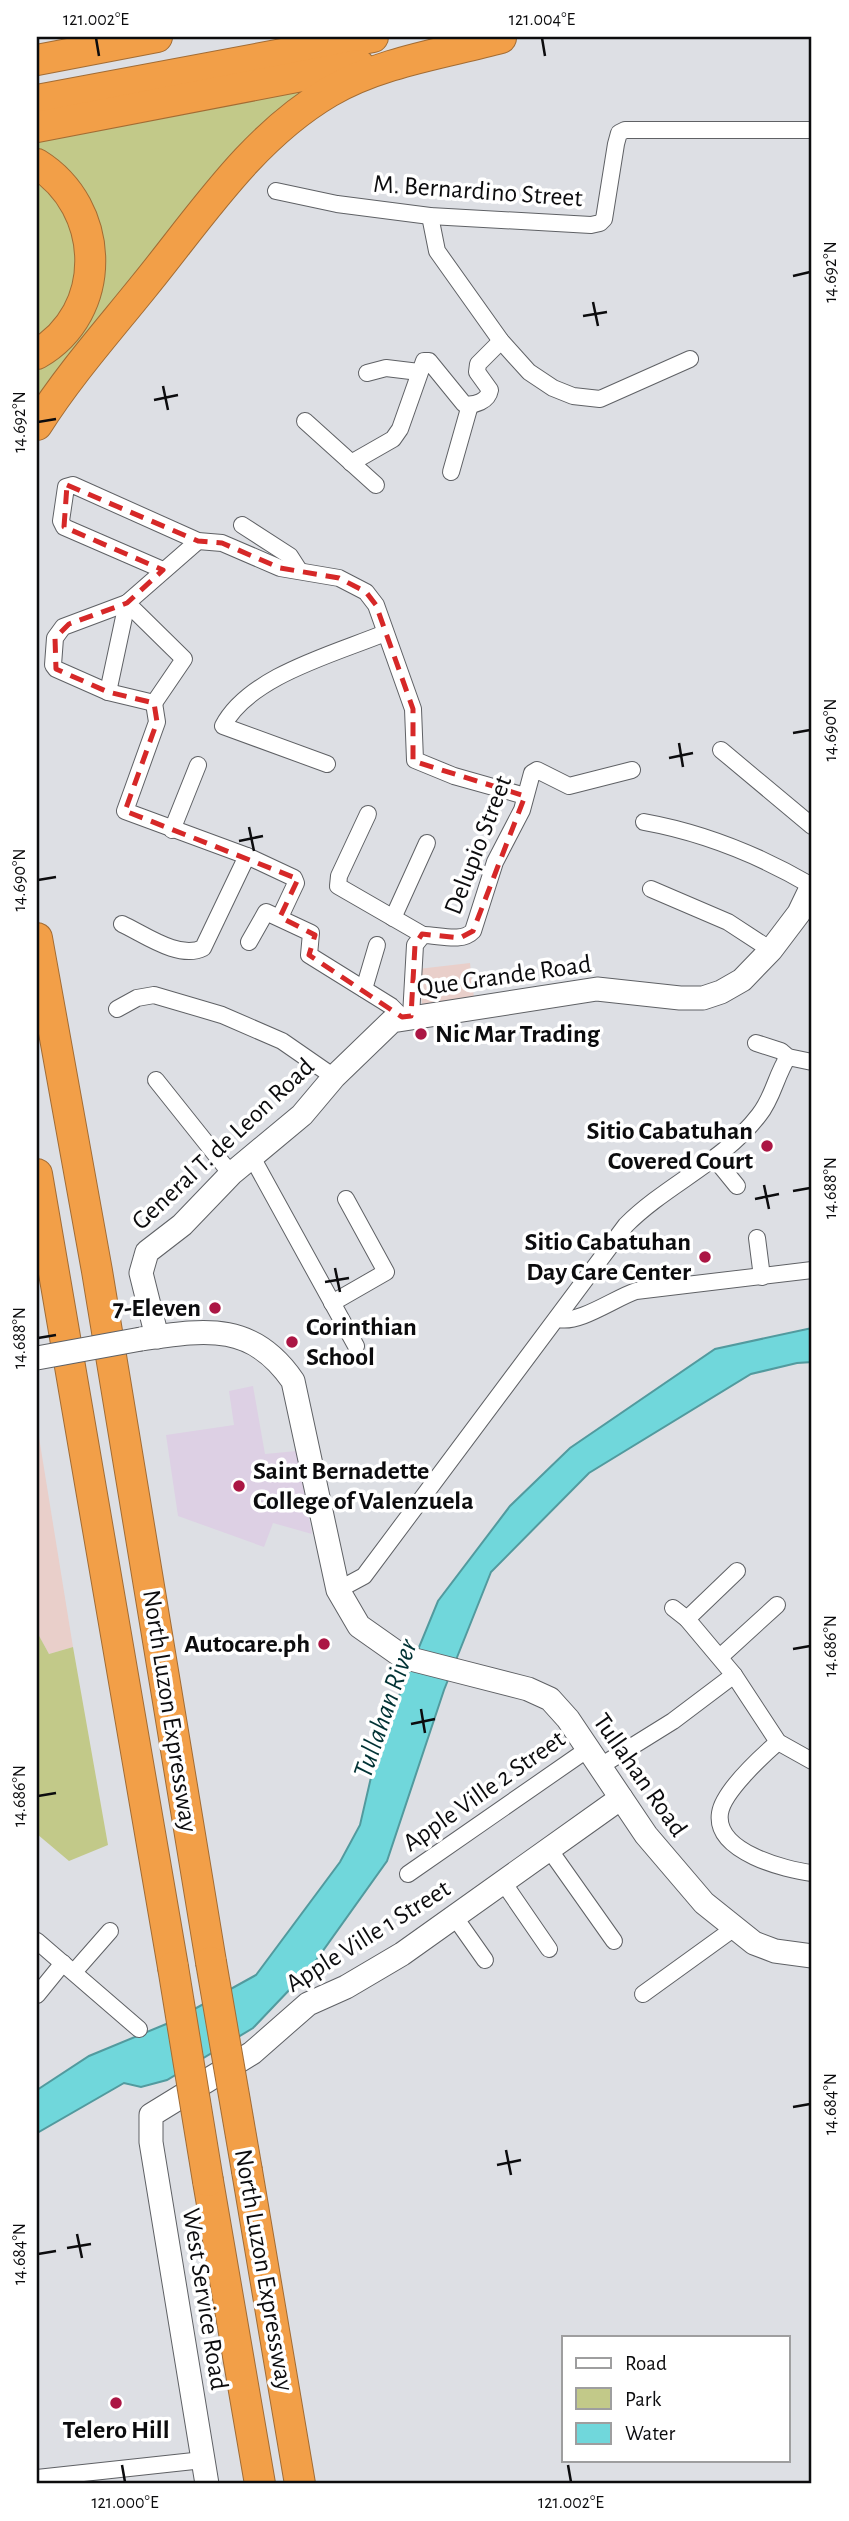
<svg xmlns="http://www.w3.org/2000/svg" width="849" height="2521" font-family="'Alegreya Sans',sans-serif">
	<rect width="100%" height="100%" fill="#dddfe4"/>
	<!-- commercial -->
	<g fill="#e9cfca">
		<polygon points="470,963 474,998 422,1004 418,969"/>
		<polygon points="37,1425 73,1647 49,1654 37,1632"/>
	</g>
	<!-- education -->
	<polygon fill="#ddd0e4" points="253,1386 265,1454 297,1451 312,1534 273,1523 264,1547 178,1516 166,1435 234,1425 229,1391"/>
	<!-- green -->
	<g fill="#c2c989">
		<polygon points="319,87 37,406 37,362 97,270 37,158 37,134"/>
		<polygon points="37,182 64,209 80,258 70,307 37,344"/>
		<polygon points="37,1632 49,1654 73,1647 108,1845 69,1861 37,1834"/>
	</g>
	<!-- water -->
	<polygon fill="#70d7db" stroke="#529a9e" stroke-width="2" points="812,1328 812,1362 797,1363 751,1374 589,1473 491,1572 444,1690 387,1861 312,1966 253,2028 167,2080 141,2087 124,2083 37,2133 37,2090 89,2056 171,2022 256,1975 340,1862 360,1825 378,1747 438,1601 510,1506 570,1448 715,1349"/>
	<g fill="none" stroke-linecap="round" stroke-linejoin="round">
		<defs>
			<g id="minor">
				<polyline points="276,191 337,204 430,216 591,225 600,223 604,219 616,144 619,133 625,130 812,130"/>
				<polyline points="430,216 437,251 501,341 529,372 553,388 573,396 600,399 690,359"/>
				<polyline points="367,373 386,368 419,372"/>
				<polyline points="305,421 376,485"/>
				<path d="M351,463L393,439L400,429L424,361H429L464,404C475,406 488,401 490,390L477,372L478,364L501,341"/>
				<polyline points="451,472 470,405"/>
				<polyline points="242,525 290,556 299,570"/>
				<polyline points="163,570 64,527 61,521 66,487 73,485 198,541 222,543 280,568 339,578 366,592 376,605 413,709 415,760 454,776 525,796"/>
				<polyline points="127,603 184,659 154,703"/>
				<polyline points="108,692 127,603"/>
				<polyline points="154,703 157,722 125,811 247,856 294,878 296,883 280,917"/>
				<polyline points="154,703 108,692 56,669 53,665 55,638 63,627 127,603 198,541"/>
				<polyline points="721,750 812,826"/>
				<path d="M327,764L223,726C249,676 334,654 385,633"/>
				<polyline points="368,814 339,876 338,886 423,935"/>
				<path d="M644,822C705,833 759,855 812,886"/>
				<polyline points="172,830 198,765"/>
				<polyline points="651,889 728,922 771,950"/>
				<polyline points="393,918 427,843"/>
				<path d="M122,924C144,934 179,960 203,948L247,856"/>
				<polyline points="249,942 266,912 311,933 309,955 391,1006 402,1017"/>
				<polyline points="364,989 377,945"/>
				<polyline points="117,1009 137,998 154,995 222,1015 282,1041 334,1077"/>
				<path d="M411,1016L415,945L423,935C439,935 462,943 473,931L495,862L522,810L532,773L537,770L569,786L632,770"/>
				<polyline points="756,1043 781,1051 788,1057 812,1062"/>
				<polyline points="156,1080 231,1174"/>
				<polyline points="252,1157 356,1346"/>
				<polyline points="715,1159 737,1186"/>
				<polyline points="757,1238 762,1277"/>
				<polyline points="332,1303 386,1272 346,1199"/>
				<path d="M559,1319C579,1324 615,1298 636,1291L812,1270"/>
				<path d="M338,1590L364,1576L626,1225C667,1184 723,1162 759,1115C773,1098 776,1075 788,1057"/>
				<polyline points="673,1608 687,1619 734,1675 778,1742 812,1761"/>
				<polyline points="687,1619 737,1571"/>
				<polyline points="720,1657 777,1605"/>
				<path d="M778,1742C762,1756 723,1792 720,1813C714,1852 786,1870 812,1873"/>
				<polyline points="599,1767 673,1721 734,1675"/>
				<polyline points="549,1849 614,1941"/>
				<polyline points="408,1874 588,1749"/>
				<polyline points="503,1882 549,1949"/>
				<polyline points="454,1916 485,1960"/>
				<polyline points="37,1941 139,2029"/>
				<polyline points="74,1972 110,1931"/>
				<polyline points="643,1994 733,1929"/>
				<polyline points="37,1995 63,1963"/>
				<polyline points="37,2478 203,2460"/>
			</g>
			<g id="secondary">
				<polyline points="157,1337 141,1273 147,1252 182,1225 231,1174 302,1115 334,1077 392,1021 597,989 680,998 703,998 721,992 742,980 771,950 799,913 812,886"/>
				<path d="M141,1339C204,1330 252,1321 293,1381L338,1590L359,1626L403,1657L528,1689L550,1699L568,1719L646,1835L704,1903L754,1943L775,1951L812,1956"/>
				<polyline points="207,2484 151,2142 151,2115 252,2053 308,2004 346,1987 402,1954 621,1798"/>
			</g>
			<g id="motorway">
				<polyline points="37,60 157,37"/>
				<polyline points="37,100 373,37"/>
				<polyline points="37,127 359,65"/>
				<path d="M37,164C106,207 110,312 37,354"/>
				<path d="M37,425C68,376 107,332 144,286C201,216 251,138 329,92C380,62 445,53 501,38"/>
				<polyline points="37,938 97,1271 211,1962"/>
				<polyline points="37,1174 173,1967"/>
				<polyline points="247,2171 300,2484"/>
				<polyline points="208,2181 260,2484"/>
			</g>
		</defs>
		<!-- minor casing -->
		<use href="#minor" stroke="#5f6165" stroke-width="18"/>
		<!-- secondary casing -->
		<use href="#secondary" stroke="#5f6165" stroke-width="25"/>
		<!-- motorway casing -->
		<use href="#motorway" stroke="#a26c34" stroke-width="32"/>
		<!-- minor -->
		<use href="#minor" stroke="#fff" stroke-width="16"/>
		<!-- secondary -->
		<use href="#secondary" stroke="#fff" stroke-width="23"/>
		<!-- motorway -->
		<use href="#motorway" stroke="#f29f48" stroke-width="30"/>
		<defs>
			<polyline id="secondary-bridge" points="37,1358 141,1339"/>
			<g id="motorway-bridge">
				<polyline points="211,1962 247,2171"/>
				<polyline points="173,1967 208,2181"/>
			</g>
		</defs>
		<!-- secondary-bridge casing -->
		<use href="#secondary-bridge" stroke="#5f6165" stroke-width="25" stroke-linecap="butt"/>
		<!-- motorway-bridge casing -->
		<use href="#motorway-bridge" stroke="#a26c34" stroke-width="32" stroke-linecap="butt"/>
		<!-- secondary-bridge -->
		<use href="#secondary-bridge" stroke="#fff" stroke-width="23"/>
		<!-- motorway-bridge -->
		<use href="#motorway-bridge" stroke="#f29f48" stroke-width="30"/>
	</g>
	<!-- marked area -->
	<path fill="none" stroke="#d62828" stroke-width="5" stroke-dasharray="14 9" stroke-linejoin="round" d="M67,485L198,541L222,543L280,568L339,578L366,592L376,605L413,709V761L525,796L473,931L460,938L422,934L415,945L411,1016L402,1017L309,955L315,935L280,917L298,879L125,811L157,722L154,703L108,692L56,669L55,638L69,624L127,603L163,570L64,527Z"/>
	<!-- ticks -->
	<path fill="none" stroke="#0c0c0e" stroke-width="2.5" d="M96,38L99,56M542,38L545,56M793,276L810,272M593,302L598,326M583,316L607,312M163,386L168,410M154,400L178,395M38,422L56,419M793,733L810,730M679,743L683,767M669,758L693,753M249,827L254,851M239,841L263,836M38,880L56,877M764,1185L769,1209M793,1191L810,1188M755,1199L779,1194M335,1268L340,1292M325,1282L349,1278M38,1338L56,1335M793,1649L810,1646M421,1709L425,1733M411,1724L435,1719M38,1796L56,1793M793,2107L810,2104M506,2150L511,2175M497,2165L521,2160M77,2234L82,2258M67,2248L91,2244M38,2254L56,2251M122,2465L125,2482M568,2465L571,2482"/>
	<!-- markers -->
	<g fill="#ab1644" stroke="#fff" stroke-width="2.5">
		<circle cx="421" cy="1034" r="7"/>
		<circle cx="767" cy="1146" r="7"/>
		<circle cx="705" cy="1257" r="7"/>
		<circle cx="215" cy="1308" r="7"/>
		<circle cx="292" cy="1342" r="7"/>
		<circle cx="239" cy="1486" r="7"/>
		<circle cx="324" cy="1644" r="7"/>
		<circle cx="116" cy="2403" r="7"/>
	</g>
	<g text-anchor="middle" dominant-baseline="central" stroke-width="7" stroke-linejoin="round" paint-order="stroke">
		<!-- street labels -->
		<g font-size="26" fill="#0c0c0e" stroke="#fff">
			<text transform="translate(478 191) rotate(4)">M. Bernardino Street</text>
			<text transform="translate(478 845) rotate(-69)">Delupio Street</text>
			<text transform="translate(504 976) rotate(-8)">Que Grande Road</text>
			<text transform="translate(223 1144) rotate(-43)">General T. de Leon Road</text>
			<text transform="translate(170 1711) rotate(81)">North Luzon Expressway</text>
			<text transform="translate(640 1775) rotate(55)">Tullahan Road</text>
			<text transform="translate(484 1791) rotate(-35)">Apple Ville 2 Street</text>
			<text transform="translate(368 1936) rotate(-32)">Apple Ville 1 Street</text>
			<text transform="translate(264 2270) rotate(80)">North Luzon Expressway</text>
			<text transform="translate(205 2299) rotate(81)">West Service Road</text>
		</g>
		<!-- poi labels -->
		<g font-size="26" font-weight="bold" fill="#0c0c0e" stroke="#fff" text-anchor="end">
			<text x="435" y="1034" text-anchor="start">Nic Mar Trading</text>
			<text x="753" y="1131">Sitio Cabatuhan<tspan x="753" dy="30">Covered Court</tspan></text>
			<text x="691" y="1242">Sitio Cabatuhan<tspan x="691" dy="30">Day Care Center</tspan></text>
			<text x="201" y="1308">7-Eleven</text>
			<text x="306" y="1327" text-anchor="start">Corinthian<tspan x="306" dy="30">School</tspan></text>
			<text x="253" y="1471" text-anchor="start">Saint Bernadette<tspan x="253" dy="30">College of Valenzuela</tspan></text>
			<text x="310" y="1644">Autocare.ph</text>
			<text x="116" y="2430" text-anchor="middle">Telero Hill</text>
		</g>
		<!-- water labels -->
		<g font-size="28" font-style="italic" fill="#003234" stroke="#fff">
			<text transform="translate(386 1709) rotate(-71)">Tullahan River</text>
		</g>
	</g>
	<!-- border -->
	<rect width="849" height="2521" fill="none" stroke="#ffffff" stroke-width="77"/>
	<!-- legend -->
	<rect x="562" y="2336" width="228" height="126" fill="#ffffff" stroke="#9e9e9f" stroke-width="2"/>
	<rect x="576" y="2358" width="35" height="10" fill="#ffffff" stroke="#9e9e9f" stroke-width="2"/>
	<text x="625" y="2370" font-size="21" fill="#0c0c0e">Road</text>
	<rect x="576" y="2388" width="35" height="21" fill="#c2c989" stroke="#9e9e9f" stroke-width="2"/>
	<text x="625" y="2406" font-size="21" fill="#0c0c0e">Park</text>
	<rect x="576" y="2423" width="35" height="21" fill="#70d7db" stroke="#9e9e9f" stroke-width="2"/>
	<text x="625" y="2440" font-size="21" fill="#0c0c0e">Water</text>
	<rect x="38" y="38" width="772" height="2444" fill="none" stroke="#0c0c0e" stroke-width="2.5"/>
	<g font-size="18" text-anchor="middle" fill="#0c0c0e">
		<text x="96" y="25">121.002°E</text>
		<text x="542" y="25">121.004°E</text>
		<text transform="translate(830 272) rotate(-90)" y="6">14.692°N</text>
		<text transform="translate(19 422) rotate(-90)" y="6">14.692°N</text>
		<text transform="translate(830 730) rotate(-90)" y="6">14.690°N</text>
		<text transform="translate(19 880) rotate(-90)" y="6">14.690°N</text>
		<text transform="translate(830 1188) rotate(-90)" y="6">14.688°N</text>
		<text transform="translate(19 1338) rotate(-90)" y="6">14.688°N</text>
		<text transform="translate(830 1646) rotate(-90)" y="6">14.686°N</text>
		<text transform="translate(19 1796) rotate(-90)" y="6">14.686°N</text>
		<text transform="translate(830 2104) rotate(-90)" y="6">14.684°N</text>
		<text transform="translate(19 2254) rotate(-90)" y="6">14.684°N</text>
		<text x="125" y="2508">121.000°E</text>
		<text x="571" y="2508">121.002°E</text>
	</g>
</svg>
